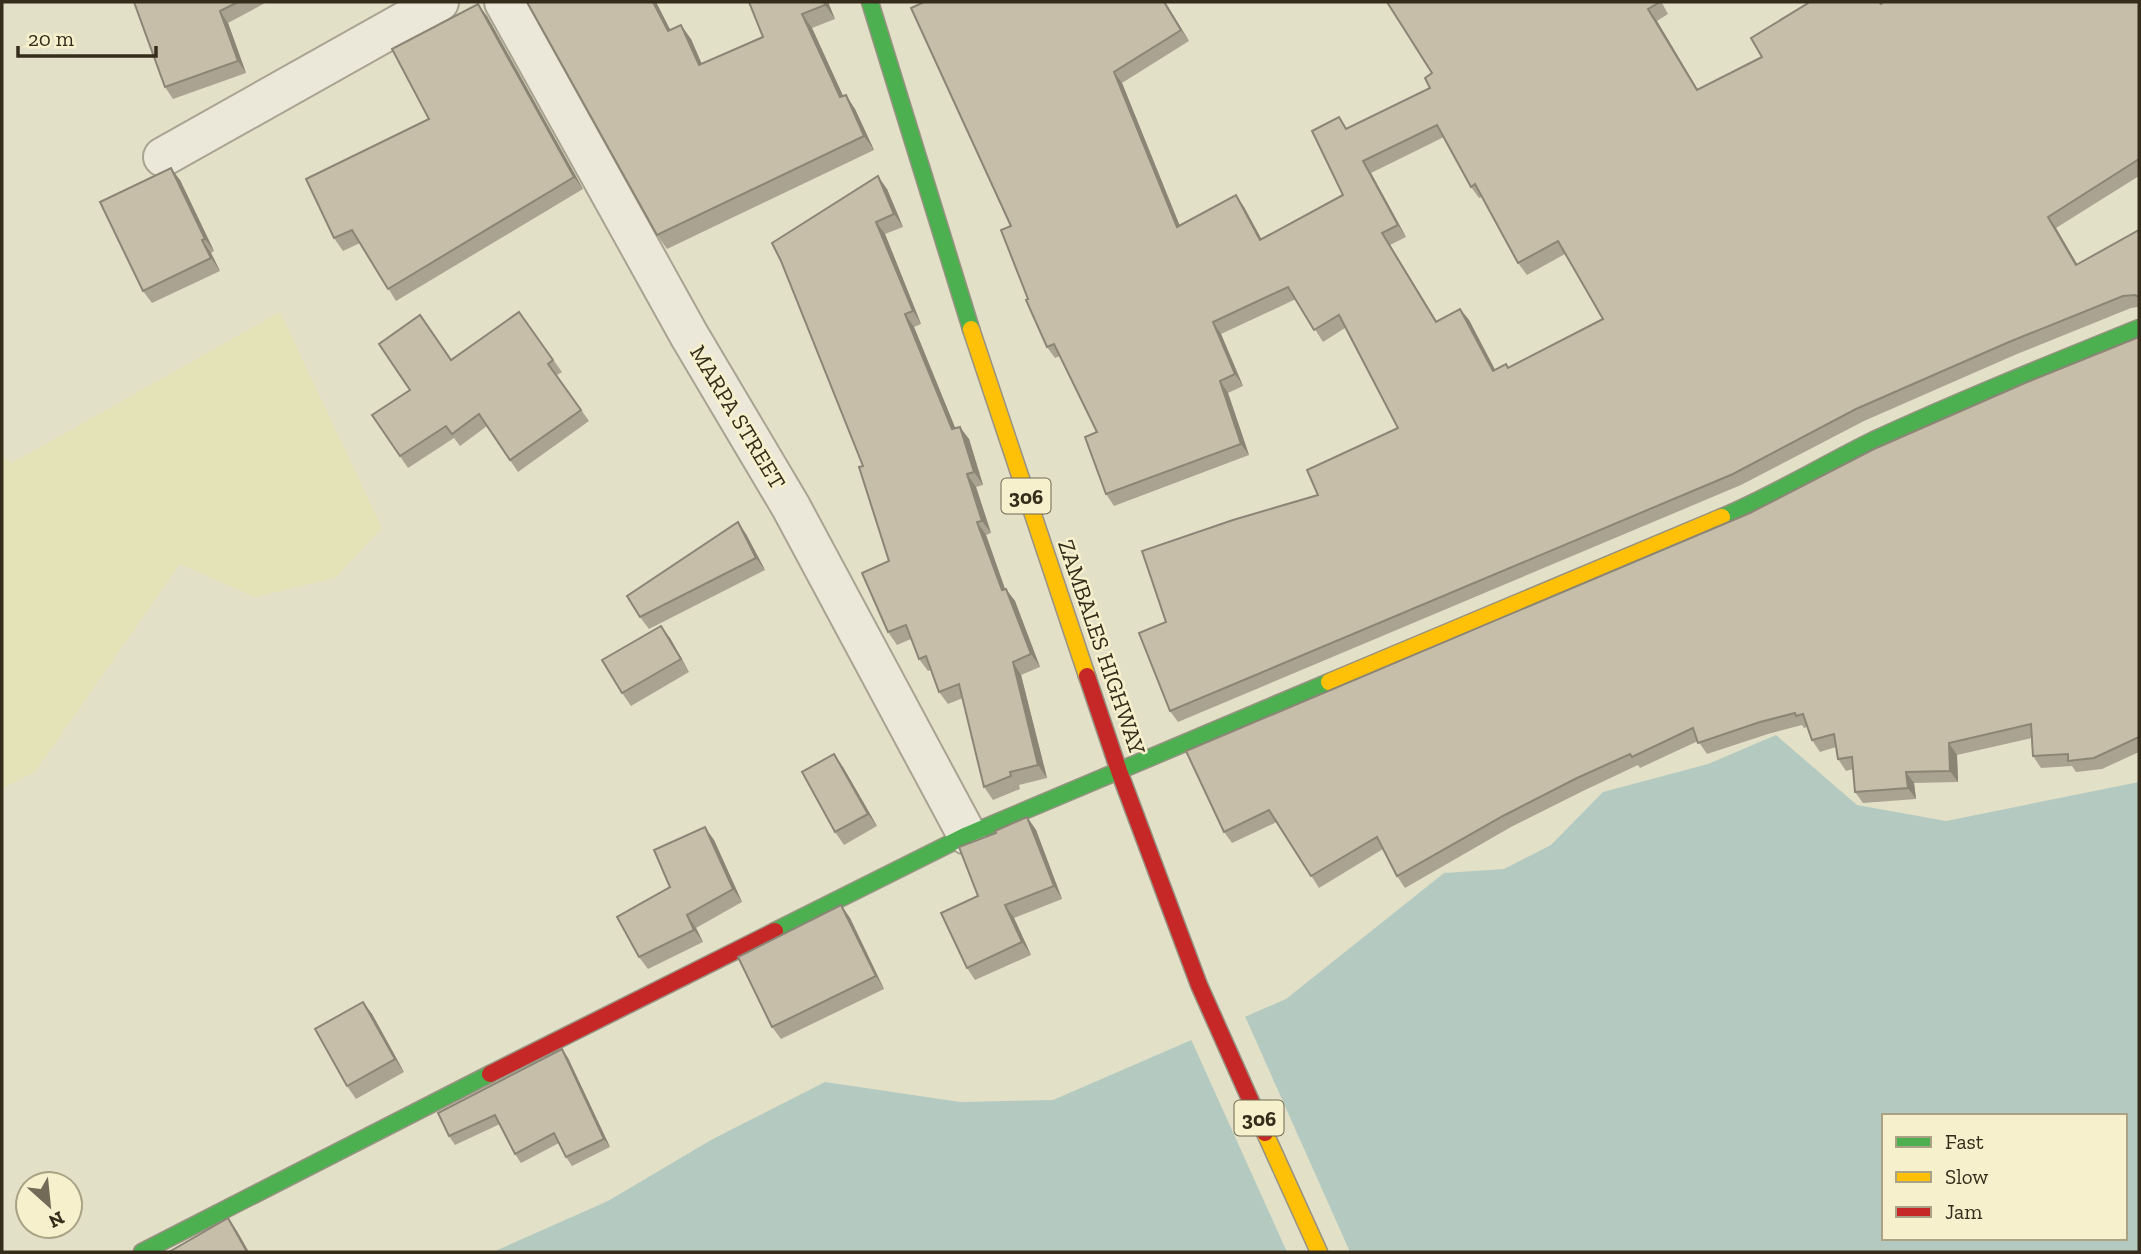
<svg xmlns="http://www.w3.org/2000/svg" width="2141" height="1254" font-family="'Zilla Slab',serif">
	<rect width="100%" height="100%" fill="#e3e0c8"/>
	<!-- farmland -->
	<polygon fill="#e4e3b7" points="280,312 382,528 335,578 255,597 180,564 35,772 2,788 2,457 12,463"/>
	<!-- water -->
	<path fill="#b4cac0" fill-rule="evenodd" d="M1776,735L1857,805L1946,821L2139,782V1252H493L608,1201L711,1140L825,1082L960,1102L1053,1100L1286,999L1444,873L1504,869L1551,845L1603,792L1708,764ZM1884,1116H2125V1238H1884Z"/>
	<!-- pier -->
	<polygon fill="#e3e0c8" points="1244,1014 1350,1252 1287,1252 1190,1037"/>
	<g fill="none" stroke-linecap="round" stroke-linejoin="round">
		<defs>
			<g id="street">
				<polyline points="504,2 689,335 791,507 967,835"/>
				<polyline points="163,157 439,2"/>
			</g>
			<g id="fast">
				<polyline points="870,2 971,329"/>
				<path d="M1722,517C1774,495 1823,465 1874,440C1961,400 2050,364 2139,328"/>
				<polyline points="775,931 967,835 1329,682"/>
				<polyline points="142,1252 490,1074"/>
			</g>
			<g id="slow">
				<polyline points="971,329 1087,676"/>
				<polyline points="1329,682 1722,517"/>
				<polyline points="1265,1133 1319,1252"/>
			</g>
			<g id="jam">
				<polyline points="1087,676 1119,771 1199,985 1265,1133"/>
				<polyline points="490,1074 775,931"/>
			</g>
		</defs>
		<!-- street casing -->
		<use href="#street" stroke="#a8a492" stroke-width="42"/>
		<!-- fast casing -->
		<use href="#fast" stroke="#979282" stroke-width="19"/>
		<!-- slow casing -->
		<use href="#slow" stroke="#979282" stroke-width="19"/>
		<!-- jam casing -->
		<use href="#jam" stroke="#979282" stroke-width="19"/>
		<!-- street -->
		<use href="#street" stroke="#ebe8da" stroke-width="38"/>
		<!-- fast -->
		<use href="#fast" stroke="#4caf50" stroke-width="16"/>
		<!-- slow -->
		<use href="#slow" stroke="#ffc107" stroke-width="16"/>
		<!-- jam -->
		<use href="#jam" stroke="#c62828" stroke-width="16"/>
	</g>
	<!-- wall -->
	<g fill="#aba391" fill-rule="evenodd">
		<polygon points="134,2 267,2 228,23 246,73 173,99 165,87"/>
		<polygon points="527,2 656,2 670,30 691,39 702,64 763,37 749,2 828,2 835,19 812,28 843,96 855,109 874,150 667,249 657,235"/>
		<path d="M924,2H1165L1189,41L1122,83L1180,226L1244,207L1261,239L1343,195L1339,117L1347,129L1430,88L1432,73L1387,2H1665L1662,3L1668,14L1657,21L1698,90L1882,3L2139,2V176L2056,228L2077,264L2139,230V307L2131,308L2017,354L1864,421L1741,485L1178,722L1170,711L1166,622L1398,428L1345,328L1323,342L1296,299L1221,334L1243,386L1228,393L1249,455L1114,506L1106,494L1097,432L1060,356L1055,358L1047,347L1028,299L1011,226ZM1444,137L1471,187L1479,198L1482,197L1518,263L1527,275L1565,254L1603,319L1509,368L1495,370L1469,320L1460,309L1436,321L1390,245L1406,237L1371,173Z"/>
		<polygon points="487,16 583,189 396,301 360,243 343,251 334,238 429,119"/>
		<polygon points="180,180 214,251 211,253 220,271 152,303 143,291"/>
		<polygon points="887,189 903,227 885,234 921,324 914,327 955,428 969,439 983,485 976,487 991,533 986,535 1005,589 1015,601 1040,667 1021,675 1047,778 1019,785 1020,789 993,800 984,787 963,698 948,704 939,692 931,670 928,671 919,659 911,639 897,645 888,632 889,561 863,466 781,261"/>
		<polygon points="519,312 562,372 557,375 589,421 518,472 487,426 460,446 454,438 408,468 372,415 410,390"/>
		<polygon points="2139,337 2139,752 2102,769 2076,772 2072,766 2041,768 2033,756 2032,738 1957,755 1958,782 1914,783 1916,799 1863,803 1855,792 1853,769 1846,771 1838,759 1836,747 1820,752 1812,740 1807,727 1804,728 1802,725 1768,734 1707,754 1698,741 1640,768 1638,765 1585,790 1511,827 1405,888 1397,876 1383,849 1319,888 1277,822 1232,843 1224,832 1750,513"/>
		<polygon points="746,534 765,570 649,629 640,617"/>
		<polygon points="670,638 689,672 631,706 622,693"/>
		<polygon points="843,767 877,826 844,845 835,832"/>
		<polygon points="1027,817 1036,830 1062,899 1014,918 1031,955 975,980 967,968 978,896 996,833"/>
		<polygon points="714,840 742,902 696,928 703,942 648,969 639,957 670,887"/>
		<polygon points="841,905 850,918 884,989 781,1039 772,1027"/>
		<polygon points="363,1002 372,1014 404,1072 356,1099 347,1086"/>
		<polygon points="562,1049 568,1058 610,1147 572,1166 566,1157 559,1143 521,1163 515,1154 500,1124 455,1145 449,1136"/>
	</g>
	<!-- shaded-wall -->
	<g fill="#8b8576">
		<polygon points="653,2 656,2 678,45 668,31"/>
		<polygon points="824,2 828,2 835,19 825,5"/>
		<polygon points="1164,2 1165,2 1189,41 1181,30"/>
		<polygon points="478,4 487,16 583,189 574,177"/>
		<polygon points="1648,9 1657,21 1705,102 1697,90"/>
		<polygon points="220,11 228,23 246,73 238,61"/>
		<polygon points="802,14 812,28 850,111 840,97"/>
		<polygon points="681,25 691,39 708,79 699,65"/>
		<polygon points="1114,72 1122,83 1185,239 1177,227"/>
		<polygon points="846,95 855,109 874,150 864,136"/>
		<polygon points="1363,161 1371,173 1406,237 1398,225"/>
		<polygon points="171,168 180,180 214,251 205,239"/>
		<polygon points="878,176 887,189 903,227 894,214"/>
		<polygon points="1236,195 1244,207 1268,251 1260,240"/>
		<polygon points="2048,217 2056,228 2084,276 2076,265"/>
		<polygon points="876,222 885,234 921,324 913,311"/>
		<polygon points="1382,233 1390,245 1444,333 1436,322"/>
		<polygon points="202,240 211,253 220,271 211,258"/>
		<polygon points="1460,309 1469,320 1502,383 1493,371"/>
		<polygon points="905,314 914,327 961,442 952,429"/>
		<polygon points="1213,322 1221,334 1243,386 1235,374"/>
		<polygon points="1220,381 1228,393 1249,455 1241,444"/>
		<polygon points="960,427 969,439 983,485 974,472"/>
		<polygon points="967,474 976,487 991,533 982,521"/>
		<polygon points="738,522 746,534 765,570 756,558"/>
		<polygon points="977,522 986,535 1010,603 1002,590"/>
		<polygon points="1006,589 1015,601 1040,667 1031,654"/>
		<polygon points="661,626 670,638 689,672 681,659"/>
		<polygon points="1013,662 1021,675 1047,778 1038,765"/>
		<polygon points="1949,743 1957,755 1958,782 1950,771"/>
		<polygon points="834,754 843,767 877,826 868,814"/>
		<polygon points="1906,772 1914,783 1916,799 1908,788"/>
		<polygon points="1027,817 1036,830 1062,899 1054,886"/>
		<polygon points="705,827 714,840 742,902 733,889"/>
		<polygon points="841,905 850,918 884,989 876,976"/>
		<polygon points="1005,905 1014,918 1031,955 1022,942"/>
		<polygon points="687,915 696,928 703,942 694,930"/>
		<polygon points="363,1002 372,1014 404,1072 395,1059"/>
		<polygon points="562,1049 568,1058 610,1147 604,1139"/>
		<polygon points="228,1218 237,1231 249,1252 247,1252"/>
	</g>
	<!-- building -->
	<g fill="#c7bea9" stroke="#8b8576" stroke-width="2" fill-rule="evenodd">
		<polygon points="134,2 238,2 220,11 238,61 165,87"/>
		<polygon points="527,2 653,2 668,31 681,25 699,65 763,37 749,2 824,2 825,5 802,14 840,97 846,95 864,136 657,235"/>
		<path d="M924,2H1164L1181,30L1114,72L1177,227L1236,195L1260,240L1343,195L1312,131L1339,117L1346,129L1430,88L1425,78L1432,73L1387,2H1660L1648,9L1697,90L1762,57L1751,38L1810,2H1879L1881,4L1883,2H2139V159L2048,217L2076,265L2139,230V297L2135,295L2123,296L2009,342L1856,409L1733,474L1170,711L1139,633L1166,622L1142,551L1233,520L1318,495L1307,470L1398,428L1339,315L1314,330L1288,287L1213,322L1235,374L1220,381L1241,444L1106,494L1085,437L1097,432L1054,344L1047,347L1026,300L1028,299L1001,230L1011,226L911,8ZM1437,125L1471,187L1475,184L1518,263L1558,241L1603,319L1508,368L1506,364L1493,371L1460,309L1436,322L1382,233L1398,225L1363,161Z"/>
		<polygon points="478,4 574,177 388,289 352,230 334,238 306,179 429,119 392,49"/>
		<polygon points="171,168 205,239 202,240 211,258 143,291 100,202"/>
		<polygon points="878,176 894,214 876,222 913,311 905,314 952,429 960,427 974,472 967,474 982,521 977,522 1002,590 1006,589 1031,654 1013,662 1038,765 1010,772 1011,776 984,787 959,684 939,692 926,656 919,659 906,625 888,632 862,573 889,561 859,467 863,466 781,261 772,243"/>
		<polygon points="519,312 553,360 548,364 581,410 510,460 479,414 452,434 446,426 400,456 372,415 410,390 379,344 420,315 451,360"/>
		<polygon points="2139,337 2139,737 2094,758 2068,761 2068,754 2033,756 2031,724 1949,743 1950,771 1906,772 1908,788 1855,792 1852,757 1838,759 1834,734 1812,740 1803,714 1796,716 1795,713 1760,722 1698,743 1693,728 1632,757 1630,754 1577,778 1503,816 1397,876 1377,837 1311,876 1269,810 1224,832 1186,751 1750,513 1874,449 2025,383"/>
		<polygon points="738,522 756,558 640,617 627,596"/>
		<polygon points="661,626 681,659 622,693 602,660"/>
		<polygon points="834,754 868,814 835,832 802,772"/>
		<polygon points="1027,817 1054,886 1005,905 1022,942 967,968 941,913 978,896 959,847 996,833 995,831"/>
		<polygon points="705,827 733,889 687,915 694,930 639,957 617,917 670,887 654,850"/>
		<polygon points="841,905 876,976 772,1027 738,957"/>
		<polygon points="363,1002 395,1059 347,1086 315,1029"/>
		<polygon points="562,1049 604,1139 566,1157 554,1133 515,1154 495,1115 449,1136 438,1113"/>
		<polygon points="228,1218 247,1252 169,1252"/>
	</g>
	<g text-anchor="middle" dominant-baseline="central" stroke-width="5" stroke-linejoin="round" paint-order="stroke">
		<!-- shield labels -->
		<g fill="#f6f1cc" stroke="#706750" stroke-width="2">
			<rect x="1001.5" y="478.5" width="49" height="35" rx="5"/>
			<rect x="1234.5" y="1100.5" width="49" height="35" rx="5"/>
		</g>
		<g font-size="21" font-weight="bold" fill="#362c1b">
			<text x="1026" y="496">306</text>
			<text x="1259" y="1118">306</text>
		</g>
		<!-- street labels -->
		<g font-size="23" fill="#362c1b" stroke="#f6f1cc">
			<text transform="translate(738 417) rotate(59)">MARPA STREET</text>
			<text transform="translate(1102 647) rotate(71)">ZAMBALES HIGHWAY</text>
		</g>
	</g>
	<!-- border -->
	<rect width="2141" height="1254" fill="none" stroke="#362c1b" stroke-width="7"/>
	<!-- legend -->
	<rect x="1882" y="1114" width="245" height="126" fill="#f6f1cc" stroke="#a9a285" stroke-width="2"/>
	<rect x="1896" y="1137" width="35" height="10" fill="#4caf50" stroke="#a9a285" stroke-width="2"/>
	<text x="1945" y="1149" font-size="21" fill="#362c1b">Fast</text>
	<rect x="1896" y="1172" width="35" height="10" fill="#ffc107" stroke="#a9a285" stroke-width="2"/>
	<text x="1945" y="1184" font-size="21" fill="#362c1b">Slow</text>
	<rect x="1896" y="1207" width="35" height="10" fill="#c62828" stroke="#a9a285" stroke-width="2"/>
	<text x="1945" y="1219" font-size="21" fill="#362c1b">Jam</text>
	<!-- north arrow -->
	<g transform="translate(49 1205) rotate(153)"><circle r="33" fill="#f6f1cc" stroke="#a9a285" stroke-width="2"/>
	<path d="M0-5L12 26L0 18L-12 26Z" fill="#736b58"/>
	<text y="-10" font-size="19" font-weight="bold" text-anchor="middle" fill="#362c1b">N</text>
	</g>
	<!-- scale -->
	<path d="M18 46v10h138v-10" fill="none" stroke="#362c1b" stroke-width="3.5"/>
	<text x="28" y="46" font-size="21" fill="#362c1b" stroke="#f6f1cc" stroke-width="5" paint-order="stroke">20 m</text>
</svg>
